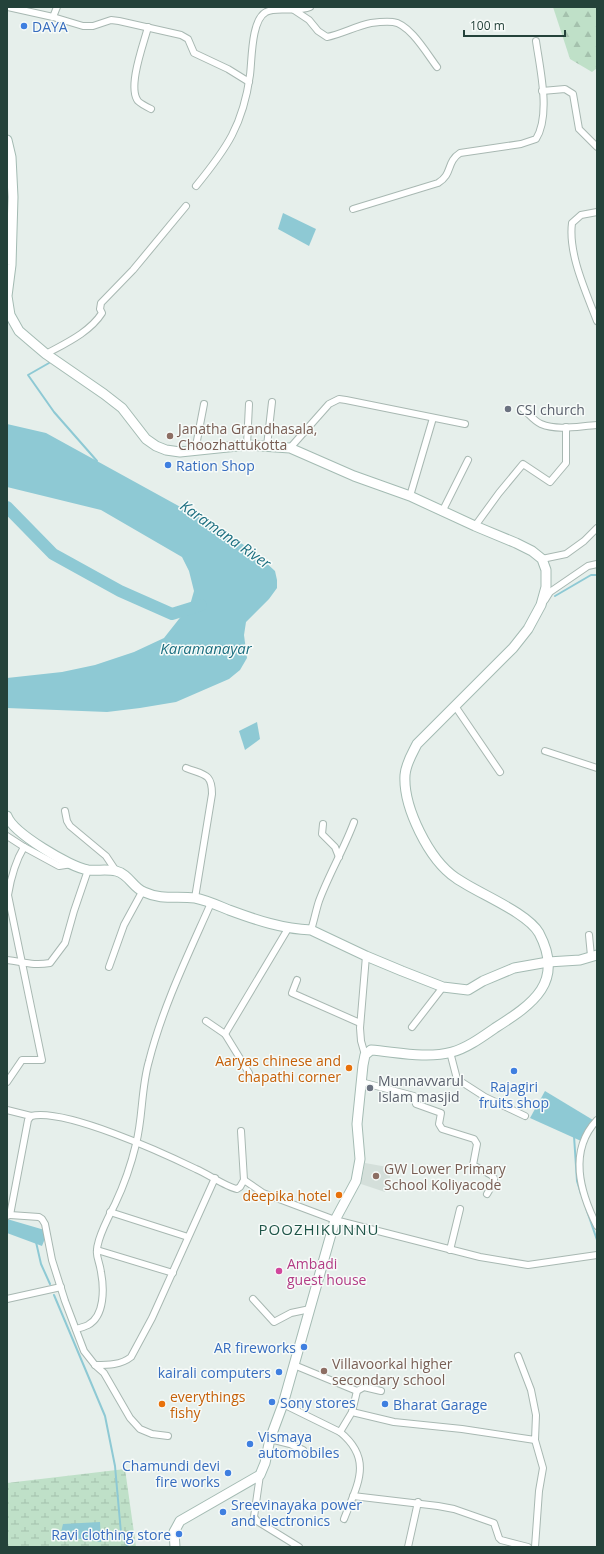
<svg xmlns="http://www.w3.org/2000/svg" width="604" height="1554" font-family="'Open Sans',sans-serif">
	<defs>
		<pattern id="forest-firs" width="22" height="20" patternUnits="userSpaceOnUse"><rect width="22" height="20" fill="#bfe0c8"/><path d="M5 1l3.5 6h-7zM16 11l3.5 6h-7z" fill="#a4c1ad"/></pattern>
		<pattern id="wetland-marsh" width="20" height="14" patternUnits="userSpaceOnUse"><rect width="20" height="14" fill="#bfe0c8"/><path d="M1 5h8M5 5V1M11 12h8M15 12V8" fill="none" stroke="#a4c1ad"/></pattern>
	</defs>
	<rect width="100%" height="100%" fill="#e6efeb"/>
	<!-- built -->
	<polygon fill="#d4dfda" points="365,1163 393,1168 385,1192 361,1184"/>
	<!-- forest -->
	<polygon fill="url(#forest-firs)" points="553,7 597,7 597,68 592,72 570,59"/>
	<!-- wetland -->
	<polygon fill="url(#wetland-marsh)" points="125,1469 136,1547 7,1547 7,1483"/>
	<!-- water -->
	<g fill="#8ec9d4">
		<polygon points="283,213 316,229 309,246 278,229"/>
		<polygon points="7,424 46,433 195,515 252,550 275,571 277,580 277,588 269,599 246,622 244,635 247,658 240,670 229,679 176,702 140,708 107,712 7,708 7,678 62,672 95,665 134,652 164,638 190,605 194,591 189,571 182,557 101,510 7,487"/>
		<polygon points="257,722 260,739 245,750 239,731"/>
		<polygon points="545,1091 593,1120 581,1141 530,1118"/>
		<polygon points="7,1219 48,1231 42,1246 7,1233"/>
		<polygon points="100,1522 101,1542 60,1536 63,1524"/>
	</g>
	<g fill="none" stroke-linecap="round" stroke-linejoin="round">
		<!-- stream -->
		<g stroke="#8ec9d4" stroke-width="2">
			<polyline points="49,363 28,375 54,412 97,461"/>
			<polyline points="555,596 591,575 597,575"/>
			<polyline points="574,1136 577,1181 581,1194"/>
			<polyline points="586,1208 597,1240"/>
			<polyline points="36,1242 41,1264 50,1284"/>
			<polyline points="54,1295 105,1416 115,1466 121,1533 128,1547"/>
		</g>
		<!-- river -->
		<polyline stroke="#8ec9d4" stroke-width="12" points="7,507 53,554 120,591 172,614 201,605"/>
		<defs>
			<g id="street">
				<polyline points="8,7 53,17 83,26 93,26 111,20 119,21 181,35 188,39 194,53 228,69 249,82"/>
				<path d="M294,10L309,20L318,31L327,37C342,34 356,26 371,23C378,22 386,21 393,22C410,24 427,54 437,67"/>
				<polyline points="53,17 57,7"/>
				<path d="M148,27C144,43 127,87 138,101C141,104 147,107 151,109"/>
				<polyline points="542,91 565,89 573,94 579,129 597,147"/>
				<path d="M196,186C227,148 243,125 250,75C252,60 251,20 266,12C276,6 296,13 310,7"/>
				<path d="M353,209L438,183C453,174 446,162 460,153L521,144L536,139C551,115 540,69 536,41"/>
				<path d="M597,212L581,215L572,223C568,254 586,292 597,321"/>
				<path d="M46,354C66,343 90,332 102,313L100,309L101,303L133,270L186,206"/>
				<path d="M522,408C528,413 534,421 541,424C558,431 579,426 597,425"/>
				<polyline points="247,445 249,404"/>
				<polyline points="267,446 272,402"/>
				<polyline points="290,448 329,404 339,399 346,400 465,424"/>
				<polyline points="195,451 204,404"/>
				<polyline points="410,496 433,418"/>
				<polyline points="442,512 468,460"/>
				<polyline points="475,526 499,493 523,464 550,482 566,463 566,427"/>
				<polyline points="542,559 566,554 584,541 597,528"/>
				<polyline points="545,600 550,592 588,566 597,564"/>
				<polyline points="455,706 500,772"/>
				<polyline points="545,751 597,768"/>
				<path d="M186,768C204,775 212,773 212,794L195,898"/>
				<polyline points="65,811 67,821 70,826 106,856 116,871"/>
				<polyline points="323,824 322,834 335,847 339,857"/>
				<polyline points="7,836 24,847"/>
				<path d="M311,930C314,921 316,910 319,901C329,874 344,849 354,822"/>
				<polyline points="589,935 591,956"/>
				<path d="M7,960C24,962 33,966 50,963L65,943L74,911L88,870"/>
				<polyline points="109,967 124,925 142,892"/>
				<polyline points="297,980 292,993 360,1023"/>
				<polyline points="206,1021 225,1034 289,927"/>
				<polyline points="412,1027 443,987"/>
				<polyline points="225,1034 249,1073"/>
				<polyline points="450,1052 457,1079 485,1097 525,1116"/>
				<polyline points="365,1055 361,1041 360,1028 366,956"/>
				<path d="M7,1082L22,1060H42L8,895C11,877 15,862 24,847L59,866L72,864"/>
				<polyline points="361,1082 414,1096 416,1104 441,1113 439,1124 442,1129 474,1139 477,1144 473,1165 491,1175 494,1178 494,1182 487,1194"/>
				<polyline points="7,1110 31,1116"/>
				<path d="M597,1120C568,1151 580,1192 597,1226"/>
				<polyline points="241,1131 244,1180"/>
				<polyline points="110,1212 188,1237"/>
				<polyline points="10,1215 39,1217 42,1219 45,1224 52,1260 65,1301 84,1351 95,1365 104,1373 130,1418 140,1429 152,1434 168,1436"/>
				<path d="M7,1216L10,1215L28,1120L31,1116C65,1108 163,1153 196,1169C208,1174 226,1187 237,1189L240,1187L244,1180L263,1193L335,1220L480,1257L528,1265L597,1255"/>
				<polyline points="97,1250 173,1273"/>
				<polyline points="450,1250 460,1209"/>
				<polyline points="7,1299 61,1287"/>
				<polyline points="253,1299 274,1322 291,1313 310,1309"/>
				<path d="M76,1329C80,1328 84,1327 88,1325C105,1316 104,1288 101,1272C99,1258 94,1256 99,1240C103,1227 109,1216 115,1204C124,1185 131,1165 136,1144C143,1117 141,1088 149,1061C163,1006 188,955 211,903"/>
				<path d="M95,1365C108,1365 121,1365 131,1357L152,1318L215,1178"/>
				<polyline points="294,1365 357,1391"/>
				<polyline points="283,1404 340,1432 352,1412 394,1422 462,1429 535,1440 536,1415 531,1390 518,1356"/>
				<polyline points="352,1412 357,1391 364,1387 381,1391"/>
				<path d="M340,1432C374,1460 357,1485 344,1519"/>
				<polyline points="270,1439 290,1444 303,1450"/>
				<polyline points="535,1440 543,1468 539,1491 535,1547"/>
				<polyline points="260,1475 254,1517 257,1521 299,1547"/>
				<polyline points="353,1496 438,1506 454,1509 494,1523 499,1538 501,1540 528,1547"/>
				<polyline points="408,1547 418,1502"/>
			</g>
			<g id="secondary">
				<path d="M7,140L11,157L13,197L11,265L7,296L10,315L19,331L33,343L46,354L104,394L122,408L146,439L156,446L166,450L180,452L247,445L290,448L354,476L410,496L475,526L516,543L532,551L542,559L546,570V587L541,605L528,629L513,648L417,744C412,754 406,763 405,775C403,807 429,860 456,878C477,893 527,912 539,933C565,982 533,1004 495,1028C482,1037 467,1048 452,1052C426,1059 397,1052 371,1050L365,1055L363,1065L357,1124L360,1159L356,1181L335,1220L283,1404L270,1439L265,1463L260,1475L180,1521L174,1532L175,1547"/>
				<path d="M7,816C13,833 70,867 88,870C97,871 107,869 116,871C129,874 133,888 144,892C161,900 177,896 195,898C206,900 219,906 229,910C256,920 283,929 311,930L366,956L402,971L443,987L468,990L483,981L514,968L548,962L580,960L597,955"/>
			</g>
		</defs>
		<!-- street casing -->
		<use href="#street" stroke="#a8b8b2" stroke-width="8"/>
		<!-- secondary casing -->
		<use href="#secondary" stroke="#a4bbb3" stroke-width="11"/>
		<!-- street -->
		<use href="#street" stroke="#fff" stroke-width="6"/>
		<!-- secondary -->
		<use href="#secondary" stroke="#fff" stroke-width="9"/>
	</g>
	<!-- markers -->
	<g fill="#3f7fe0" stroke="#f7fbf9" stroke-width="1.5">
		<circle cx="24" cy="26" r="4"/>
		<circle cx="168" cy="465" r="4"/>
		<circle cx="514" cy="1071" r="4"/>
		<circle cx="304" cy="1347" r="4"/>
		<circle cx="279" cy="1372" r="4"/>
		<circle cx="272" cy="1402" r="4"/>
		<circle cx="385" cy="1404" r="4"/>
		<circle cx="250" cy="1444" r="4"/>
		<circle cx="228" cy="1473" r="4"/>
		<circle cx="223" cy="1512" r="4"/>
		<circle cx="179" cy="1534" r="4"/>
	</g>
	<g fill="#6b7280" stroke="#f7fbf9" stroke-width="1.5">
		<circle cx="508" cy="409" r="4"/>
		<circle cx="370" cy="1088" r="4"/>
	</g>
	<g fill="#8d6e63" stroke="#f7fbf9" stroke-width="1.5">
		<circle cx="170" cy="436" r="4"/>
		<circle cx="376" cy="1176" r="4"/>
		<circle cx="324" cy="1371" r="4"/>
	</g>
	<g fill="#e8710a" stroke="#f7fbf9" stroke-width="1.5">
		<circle cx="349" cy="1068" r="4"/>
		<circle cx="339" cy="1195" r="4"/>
		<circle cx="162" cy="1404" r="4"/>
	</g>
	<circle fill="#d1479c" stroke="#f7fbf9" stroke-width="1.5" cx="279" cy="1271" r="4"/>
	<g text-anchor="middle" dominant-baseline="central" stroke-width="3" stroke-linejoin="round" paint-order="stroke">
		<!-- shop labels -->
		<g font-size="14" fill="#366cbe" stroke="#f7fbf9" text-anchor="start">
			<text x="32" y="26">DAYA</text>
			<text x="176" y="465">Ration Shop</text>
			<text x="514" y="1086" text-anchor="middle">Rajagiri<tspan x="514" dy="16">fruits shop</tspan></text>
			<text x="296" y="1347" text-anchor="end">AR fireworks</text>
			<text x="271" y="1372" text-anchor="end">kairali computers</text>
			<text x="280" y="1402">Sony stores</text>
			<text x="393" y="1404">Bharat Garage</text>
			<text x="258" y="1436">Vismaya<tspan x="258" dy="16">automobiles</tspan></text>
			<text x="220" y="1465" text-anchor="end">Chamundi devi<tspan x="220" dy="16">fire works</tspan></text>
			<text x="231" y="1504">Sreevinayaka power<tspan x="231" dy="16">and electronics</tspan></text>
			<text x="171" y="1534" text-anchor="end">Ravi clothing store</text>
		</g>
		<!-- worship labels -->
		<g font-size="14" fill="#5b616d" stroke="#f7fbf9" text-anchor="start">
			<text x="516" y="409">CSI church</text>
			<text x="378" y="1080">Munnavvarul<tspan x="378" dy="16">Islam masjid</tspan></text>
		</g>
		<!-- education labels -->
		<g font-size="14" fill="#785e54" stroke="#f7fbf9" text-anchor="start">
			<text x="178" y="428">Janatha Grandhasala,<tspan x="178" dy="16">Choozhattukotta</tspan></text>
			<text x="384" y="1168">GW Lower Primary<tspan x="384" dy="16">School Koliyacode</tspan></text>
			<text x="332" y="1363">Villavoorkal higher<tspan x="332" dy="16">secondary school</tspan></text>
		</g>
		<!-- food labels -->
		<g font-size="14" fill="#c56008" stroke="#f7fbf9" text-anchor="end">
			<text x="341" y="1060">Aaryas chinese and<tspan x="341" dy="16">chapathi corner</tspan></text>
			<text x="331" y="1195">deepika hotel</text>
			<text x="170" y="1396" text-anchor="start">everythings<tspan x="170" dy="16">fishy</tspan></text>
		</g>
		<!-- hotel labels -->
		<g font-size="14" fill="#b23c85" stroke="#f7fbf9" text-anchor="start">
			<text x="287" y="1263">Ambadi<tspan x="287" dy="16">guest house</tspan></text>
		</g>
		<!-- water labels -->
		<g font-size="15" font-style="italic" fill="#1c6f80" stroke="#f7fbf9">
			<text transform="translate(226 534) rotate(35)">Karamana River</text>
			<text x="206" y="648">Karamanayar</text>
		</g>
		<!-- neighbourhood labels -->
		<g font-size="15" letter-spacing="1" fill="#1f5548" stroke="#f7fbf9">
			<text x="319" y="1229">POOZHIKUNNU</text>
		</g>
	</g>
	<!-- border -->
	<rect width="604" height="1554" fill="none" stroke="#24423a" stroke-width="16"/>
	<!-- scale -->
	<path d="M464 30v6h101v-6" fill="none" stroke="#24423a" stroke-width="2"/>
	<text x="470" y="30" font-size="12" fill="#24423a" stroke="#f7fbf9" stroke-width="3" paint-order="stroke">100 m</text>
</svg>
